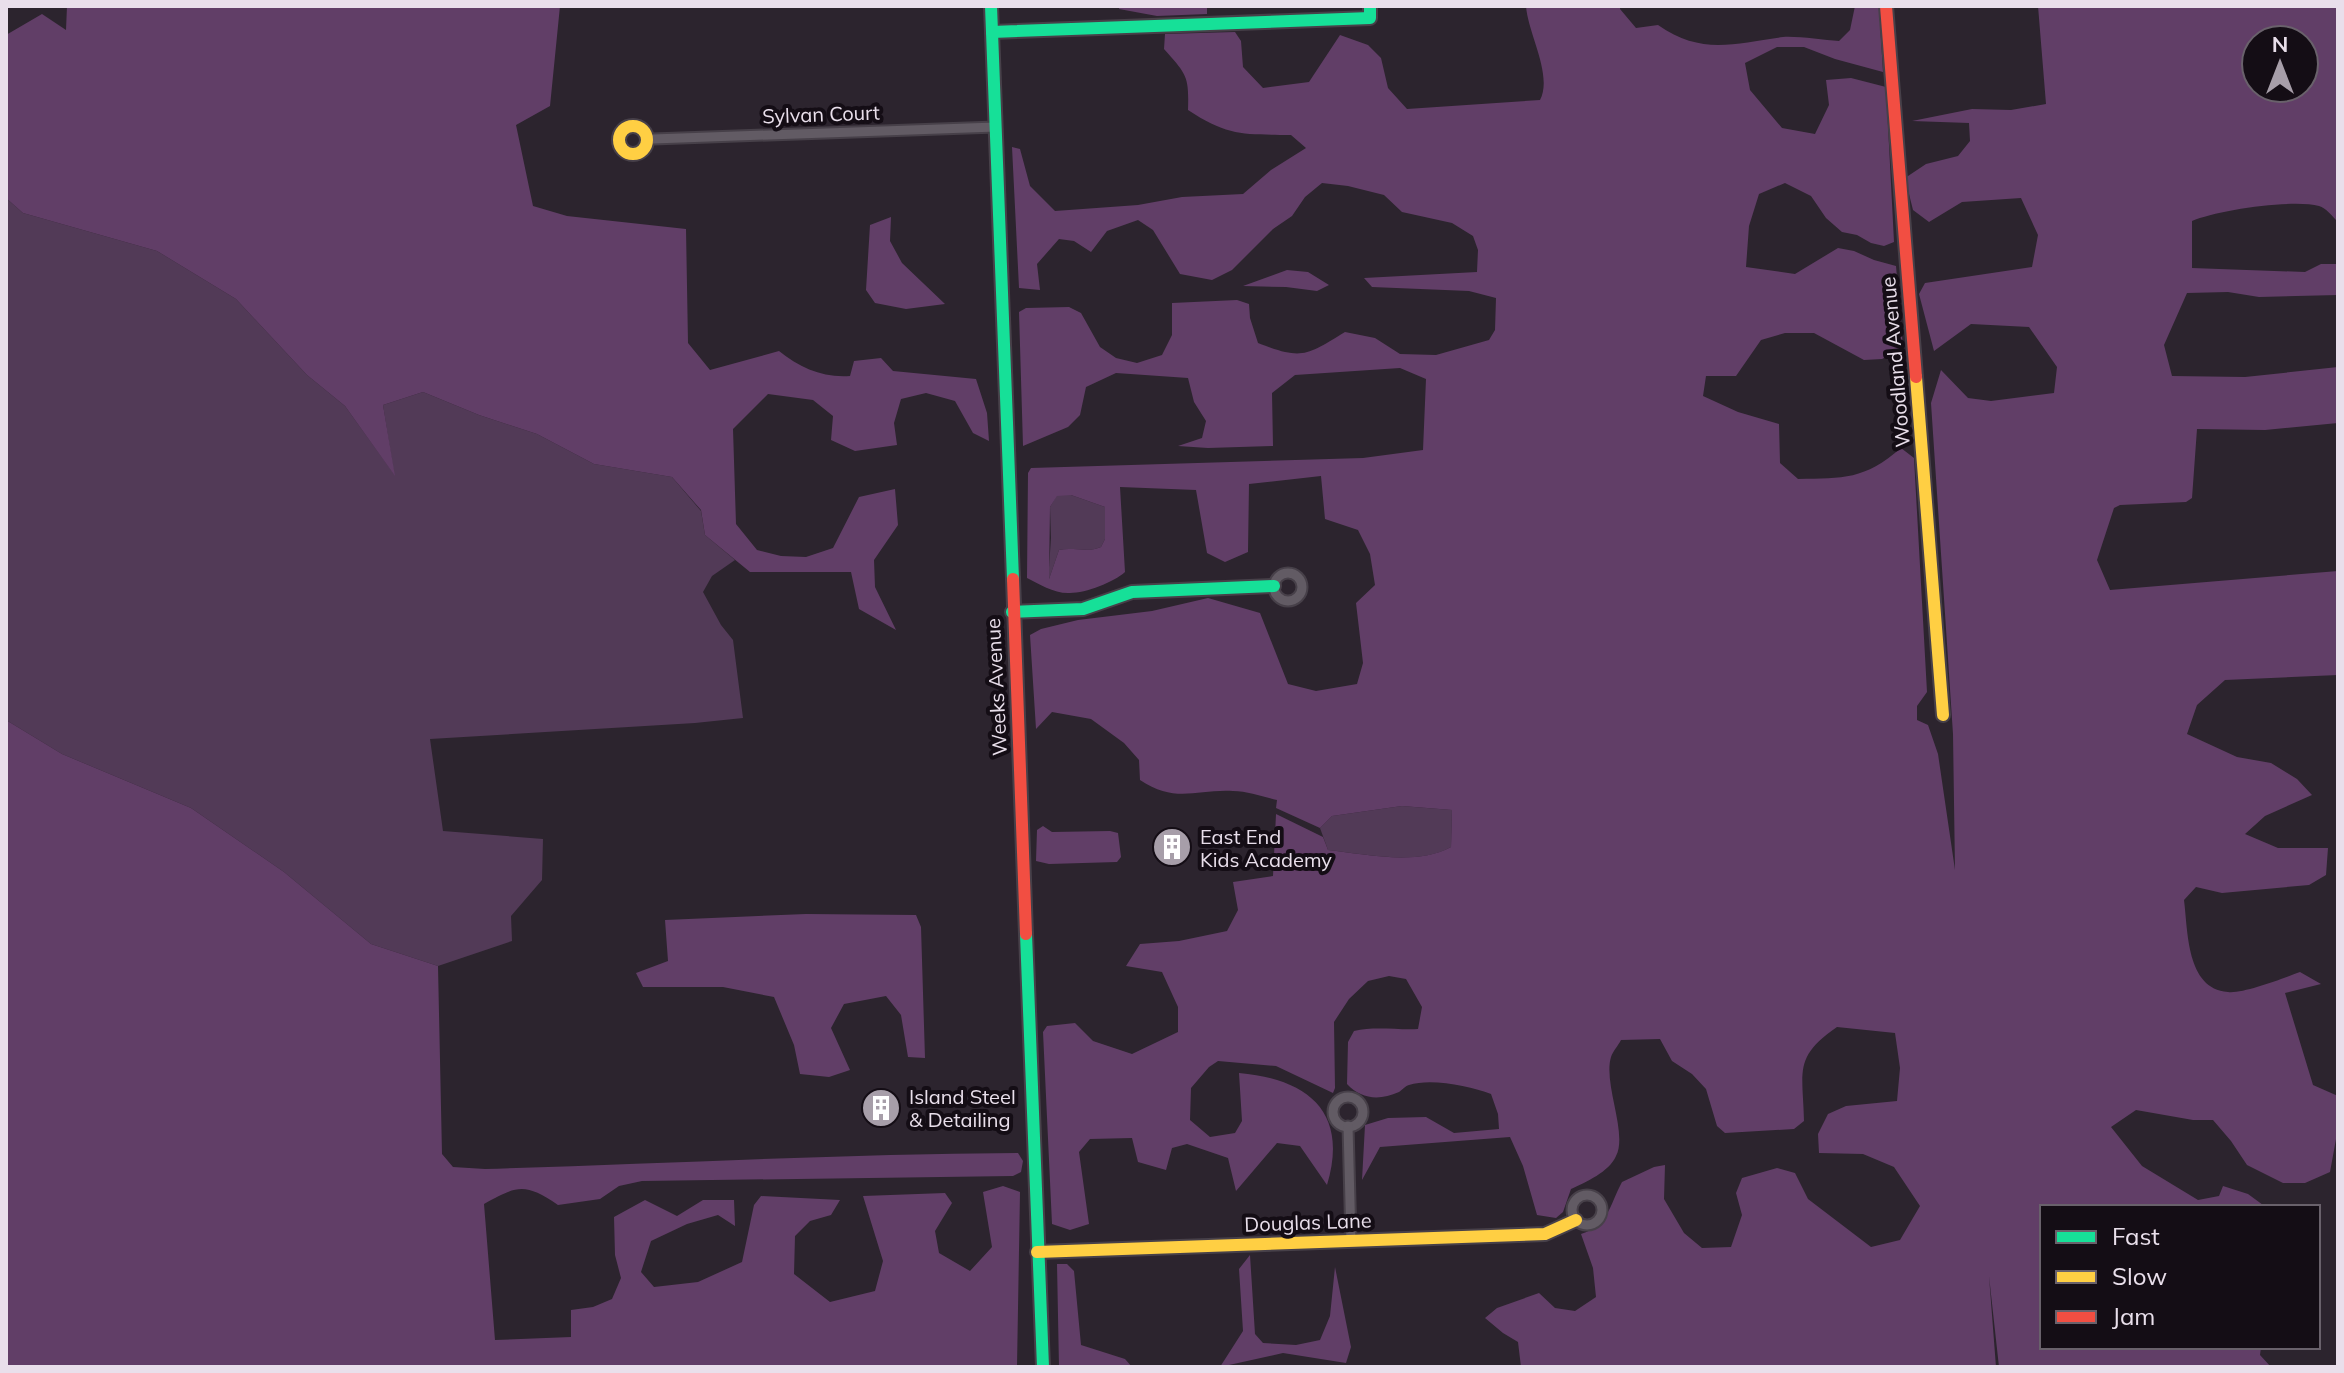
<svg xmlns="http://www.w3.org/2000/svg" width="2344" height="1373" font-family="Mulish,sans-serif">
	<rect width="100%" height="100%" fill="#2c242e"/>
	<!-- green -->
	<g fill="#523a57">
		<polygon points="6,198 23,213 157,251 236,299 307,375 345,406 394,474 383,405 423,392 479,415 537,434 594,464 672,477 701,511 705,535 735,560 712,576 703,592 721,625 733,640 743,718 695,723 430,739 443,831 543,839 542,880 511,916 512,941 438,966 371,944 284,872 191,808 62,754 6,720"/>
		<path d="M1057,495H1071L1105,507V539L1101,547C1088,553 1073,547 1059,550L1048,582L1051,538L1050,507Z"/>
		<path d="M1402,806L1452,810L1451,847C1417,866 1366,854 1328,850L1320,828L1332,816Z"/>
	</g>
	<!-- forest -->
	<g fill="#613e67" fill-rule="evenodd">
		<path d="M67,6H560L550,106L516,125L533,206L567,216L686,229L688,343L710,370L779,351C800,368 823,378 850,376L854,361L881,358L893,371L976,379L987,413L989,441L973,433L955,401L926,393L901,399L894,423L897,445L855,451L831,440L833,416L813,400L768,394L733,429L736,524L757,550L781,556L806,557L833,548L859,497L895,489L898,525L874,560L875,587L896,630L859,609L851,572H750L705,535L701,510L672,477L594,464L537,434L479,415L423,392L383,405L395,476L345,406L307,375L236,299L157,251L23,213L6,198V35L42,14L66,30Z"/>
		<polygon points="1120,6 1207,6 1207,14 1157,16 1119,9"/>
		<path d="M1526,6H1620V9L1636,28L1658,25C1702,56 1735,43 1783,37C1798,36 1823,40 1839,41L1850,30L1855,6H1879L1883,72L1835,59L1804,47H1777L1745,63L1750,90L1782,128L1815,134L1829,105L1826,80L1851,78L1886,87L1894,242L1884,246L1871,243L1857,235L1842,232L1826,218L1811,196L1785,183L1759,194L1749,226L1746,267L1795,274L1838,248L1854,251L1874,260L1896,266L1903,348L1882,359L1864,360L1814,333H1785L1761,340L1736,376H1706L1703,396L1738,412L1779,424L1780,463L1798,479C1844,478 1864,480 1901,448L1914,458L1927,692L1917,706V720L1928,725L1938,754L1955,870L1953,734L1931,403L1941,370L1968,398L1991,401L2054,393L2057,367L2029,327L1971,324L1934,351L1919,294L1925,283L2032,267L2038,235L2021,198L1962,202L1929,222L1913,210L1905,178L1926,164L1958,156L1970,141L1969,123L1912,121L1972,109L2011,110L2046,104L2038,6H2338V222C2332,216 2326,208 2319,206C2293,199 2217,210 2192,221V268L2305,272L2321,264H2338V295L2259,297L2228,292L2187,293L2164,345L2172,376L2245,377L2338,367V423L2265,430L2197,429L2192,498L2186,502L2120,505L2114,508L2097,560L2110,590L2338,571V675L2225,680L2197,705L2187,734L2237,757L2271,763L2297,779L2312,795L2265,816L2245,834L2278,848H2328L2326,875L2309,885L2222,893L2196,887L2184,900C2188,930 2186,989 2228,992C2243,994 2284,978 2300,972L2321,984L2285,993L2313,1085L2338,1096V1128L2330,1172L2305,1183H2283L2247,1165L2231,1141L2213,1120H2193L2136,1110L2111,1127L2142,1166L2198,1200L2219,1196L2223,1186L2248,1194L2263,1205L2042,1207V1347H2261L2260,1355L2271,1367H1999L1989,1276L1996,1367H1521L1518,1342L1503,1333L1485,1318L1497,1308L1539,1293L1555,1308L1575,1311L1596,1297L1593,1268L1581,1234C1609,1225 1609,1206 1622,1182L1654,1167L1665,1165L1664,1199L1684,1233L1702,1248L1731,1247L1742,1215L1736,1193L1742,1178L1777,1168L1795,1173L1808,1199L1871,1247L1900,1240L1920,1206L1894,1167L1863,1154L1819,1153L1818,1134L1828,1114L1846,1106L1897,1101L1900,1068L1895,1033L1837,1027C1793,1057 1803,1072 1804,1121L1794,1129L1725,1133L1717,1126L1706,1089L1692,1074L1672,1061L1660,1039L1621,1040C1618,1046 1613,1051 1611,1057C1603,1084 1628,1133 1616,1156C1609,1172 1586,1182 1571,1189L1563,1212L1556,1218L1537,1215L1523,1166L1510,1137L1380,1147L1362,1180L1365,1125L1388,1118L1426,1117L1454,1133L1499,1129L1498,1114L1491,1094C1470,1086 1431,1078 1409,1085C1405,1086 1402,1090 1399,1092C1379,1101 1361,1099 1347,1084L1348,1042L1354,1031C1374,1026 1396,1030 1418,1029L1422,1007L1406,979L1389,976L1368,981L1349,999L1334,1022L1335,1088L1333,1093L1276,1066L1218,1061L1209,1067L1191,1088L1190,1120L1210,1137L1235,1133L1242,1121L1239,1073C1308,1079 1349,1112 1327,1185L1300,1146L1277,1143L1236,1191L1228,1158L1187,1144L1172,1148L1166,1170L1138,1162L1132,1138L1090,1139L1079,1152L1089,1224L1070,1230L1052,1224L1043,1032L1047,1026L1075,1023L1093,1041L1132,1054L1178,1032V1007L1162,972L1126,966L1140,944L1179,941L1227,931L1238,910L1233,882L1273,876L1276,814L1323,837L1328,850C1366,854 1416,866 1451,847L1452,810L1402,806L1332,816L1320,828L1276,808L1277,800C1263,797 1248,791 1233,791C1196,789 1176,804 1140,780L1139,760L1124,743L1091,719L1052,712L1036,729L1030,635L1041,629L1078,620L1152,611L1208,598L1260,613L1288,684L1316,691L1357,684L1363,663L1356,603L1375,585L1370,554L1358,530L1325,519L1321,476L1249,484L1248,552L1225,562L1207,553L1196,490L1120,487L1125,572C1114,582 1086,593 1070,593C1055,594 1039,584 1027,578L1028,473L1031,468L1363,458L1423,450L1426,379L1400,368L1295,375L1272,393L1273,446L1208,448L1178,446L1202,438L1206,421L1194,402L1188,378L1116,373L1086,387L1080,415L1068,427L1023,446L1019,312L1026,308L1069,307L1081,313L1100,347L1116,358L1137,363L1162,355L1172,335V303L1237,300L1249,304L1250,318L1258,343C1302,360 1306,356 1345,332L1375,338L1400,354L1436,355L1489,340L1495,330L1496,298L1469,291L1372,287L1364,278L1477,272L1478,250L1473,236L1452,223L1402,212L1384,195L1348,186L1322,183L1305,197L1292,216L1273,229L1232,270L1212,280L1180,274L1153,230L1138,220L1107,231L1091,252L1074,241L1059,239L1037,264L1040,290L1019,288L1012,147L1020,149L1030,186L1055,211L1138,205L1182,197L1243,194L1271,170L1306,148L1291,135C1244,134 1229,137 1188,110C1189,76 1187,75 1164,49L1165,34L1235,32L1241,41L1243,67L1263,88L1309,82L1340,35L1368,45L1381,58L1388,88L1407,109L1540,100C1553,75 1528,34 1526,6ZM2256,40H2304V88H2256ZM1071,495L1105,507V539L1101,547C1088,553 1073,547 1059,550L1049,579L1050,507L1057,496Z"/>
		<polygon points="891,217 890,241 902,263 945,304 906,309 875,303 866,290 870,225"/>
		<polygon points="1287,270 1308,272 1329,285 1317,291 1286,287 1243,286"/>
		<path d="M6,720L62,754L191,808L284,872L371,944L438,966L442,1154L453,1167L485,1169C662,1164 840,1154 1018,1153L1023,1161L1021,1172L1013,1176L642,1181L619,1186L600,1199L558,1205C525,1183 518,1185 484,1204L495,1340L571,1337V1310L593,1307L612,1299L621,1278L615,1255L614,1217L645,1200L677,1216L703,1200H734L735,1226L718,1215L687,1224L651,1241L641,1272L654,1287L698,1282L742,1262L754,1205L761,1196L840,1200L831,1215L810,1221L795,1236L794,1274L830,1302L875,1291L883,1261L863,1196L945,1193L952,1203L935,1231L939,1253L970,1271L992,1247L983,1192L1003,1186L1020,1192L1017,1367H6Z"/>
		<polygon points="1043,826 1052,832 1110,831 1118,833 1121,857 1117,862 1049,864 1036,861 1037,830"/>
		<polygon points="806,914 916,915 921,927 925,1058 908,1057 901,1015 886,996 844,1004 831,1028 850,1070 829,1077 800,1074 794,1045 774,997 723,987 643,987 636,973 668,961 665,920"/>
		<polygon points="1250,1255 1255,1334 1263,1343 1296,1345 1320,1340 1330,1316 1335,1267 1351,1347 1346,1363 1283,1353 1220,1367 1243,1331 1239,1269"/>
		<polygon points="1057,1264 1067,1264 1074,1271 1081,1345 1125,1359 1132,1367 1059,1367"/>
	</g>
	<g fill="none" stroke-linecap="round" stroke-linejoin="round">
		<defs>
			<g id="street">
				<polyline points="653,139 996,127"/>
				<circle cx="1288" cy="587" r="14"/>
				<circle cx="1348" cy="1112" r="15"/>
				<polyline points="1348,1126 1351,1241"/>
				<circle cx="1587" cy="1210" r="15"/>
			</g>
			<g id="fast">
				<polyline points="991,6 1013,579"/>
				<polyline points="992,32 1370,18 1370,6"/>
				<polyline points="1012,612 1083,609 1132,592 1274,586"/>
				<polyline points="1026,934 1043,1367"/>
			</g>
			<g id="slow">
				<circle cx="633" cy="140" r="14"/>
				<polyline points="1916,377 1943,715"/>
				<polyline points="1037,1252 1545,1234 1576,1220"/>
			</g>
			<g id="jam">
				<polyline points="1886,6 1916,377"/>
				<polyline points="1013,579 1026,934"/>
			</g>
		</defs>
		<!-- street casing -->
		<use href="#street" stroke="#474049" stroke-width="13"/>
		<!-- fast casing -->
		<use href="#fast" stroke="#474049" stroke-width="16"/>
		<!-- slow casing -->
		<use href="#slow" stroke="#474049" stroke-width="16"/>
		<!-- jam casing -->
		<use href="#jam" stroke="#474049" stroke-width="16"/>
		<!-- street -->
		<use href="#street" stroke="#625b64" stroke-width="9"/>
		<!-- fast -->
		<use href="#fast" stroke="#16e098" stroke-width="12"/>
		<!-- slow -->
		<use href="#slow" stroke="#ffcf43" stroke-width="12"/>
		<!-- jam -->
		<use href="#jam" stroke="#f24e42" stroke-width="12"/>
	</g>
	<!-- icons -->
	<defs>
		<symbol id="building-disc" viewBox="-11 -11 22 22"><circle r="9.5" fill="#a79ea9" stroke="#140d15"/><path d="M-4-6H4V6H1V3H-1V6H-4ZM-2.5-4.3h1.7v1.8h-1.7ZM.8-4.3h1.7v1.8H.8ZM-2.5-1h1.7V.8h-1.7ZM.8-1h1.7V.8H.8Z" fill="#fff"/></symbol>
	</defs>
	<g fill-rule="evenodd">
		<use href="#building-disc" x="1150" y="825" width="44" height="44"/>
		<use href="#building-disc" x="859" y="1086" width="44" height="44"/>
	</g>
	<g text-anchor="middle" dominant-baseline="central" stroke-width="8" stroke-linejoin="round" paint-order="stroke">
		<!-- street labels -->
		<g font-size="20" fill="#e9dfeb" stroke="#140d15">
			<text transform="translate(821 114) rotate(-2)">Sylvan Court</text>
			<text transform="translate(1895 362) rotate(-95)">Woodland Avenue</text>
			<text transform="translate(996 687) rotate(-93)">Weeks Avenue</text>
			<text transform="translate(1308 1222) rotate(-2)">Douglas Lane</text>
		</g>
		<!-- poi labels -->
		<g font-size="20" fill="#e9dfeb" stroke="#140d15" text-anchor="start">
			<text x="1200" y="836">East End<tspan x="1200" dy="23">Kids Academy</tspan></text>
			<text x="909" y="1096">Island Steel<tspan x="909" dy="23">&amp; Detailing</tspan></text>
		</g>
	</g>
	<!-- border -->
	<rect width="2344" height="1373" fill="none" stroke="#e9dfeb" stroke-width="16"/>
	<!-- legend -->
	<rect x="2040" y="1205" width="280" height="144" fill="#140d15" stroke="#69616b" stroke-width="2"/>
	<rect x="2056" y="1231" width="40" height="12" fill="#16e098" stroke="#69616b" stroke-width="2"/>
	<text x="2112" y="1245" font-size="24" fill="#e9dfeb">Fast</text>
	<rect x="2056" y="1271" width="40" height="12" fill="#ffcf43" stroke="#69616b" stroke-width="2"/>
	<text x="2112" y="1285" font-size="24" fill="#e9dfeb">Slow</text>
	<rect x="2056" y="1311" width="40" height="12" fill="#f24e42" stroke="#69616b" stroke-width="2"/>
	<text x="2112" y="1325" font-size="24" fill="#e9dfeb">Jam</text>
	<!-- north arrow -->
	<g transform="translate(2280 64)"><circle r="38" fill="#140d15" stroke="#69616b" stroke-width="2"/>
	<path d="M0-6L14 30L0 20L-14 30Z" fill="#a79ea9"/>
	<text y="-12" font-size="22" font-weight="bold" text-anchor="middle" fill="#e9dfeb">N</text>
	</g>
</svg>
